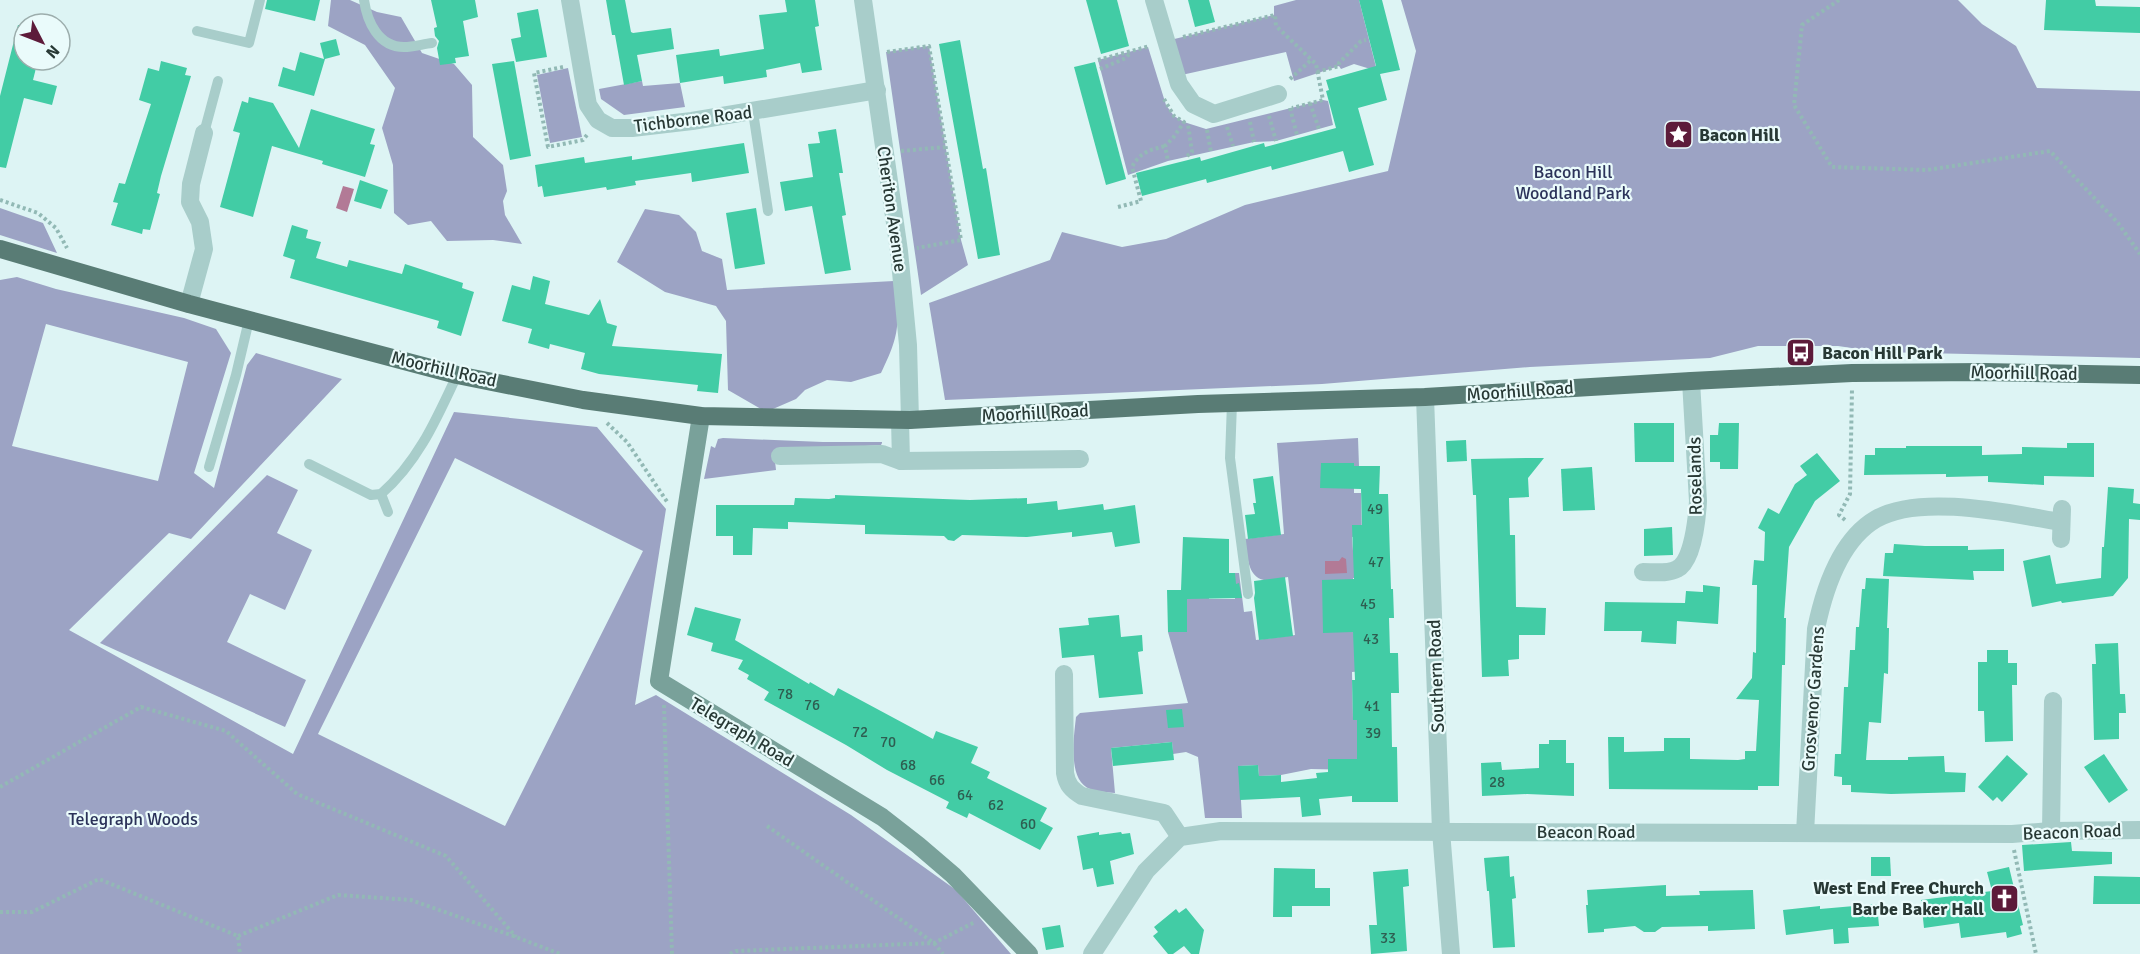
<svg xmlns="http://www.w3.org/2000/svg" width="2140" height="954" font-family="Signika,sans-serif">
	<rect width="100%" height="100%" fill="#ddf4f4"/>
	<!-- green -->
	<g fill="#9ca3c4" fill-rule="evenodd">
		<polygon points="331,0 350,0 377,12 401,17 422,53 454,64 472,85 473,137 503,165 507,191 503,201 505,215 522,244 493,240 447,241 431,221 408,225 394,213 393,165 382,128 395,88 365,45 328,26"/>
		<polygon points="1296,0 1359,0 1377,71 1354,64 1341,69 1339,66 1294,81 1286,52 1177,76 1166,41 1274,15 1274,6"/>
		<polygon points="1401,0 1958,0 1982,24 2016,46 2037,88 2140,91 2140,358 1879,352 1838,346 1758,346 1710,358 1530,367 1322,384 945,400 929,303 1050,260 1062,232 1122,247 1166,239 1245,205 1388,171 1416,51"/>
		<polygon points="929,46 961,240 968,265 921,295 886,52"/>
		<polygon points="1148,47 1166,105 1174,116 1184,122 1206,129 1323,100 1328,101 1333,125 1276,141 1254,142 1168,161 1128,175 1098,60"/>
		<polygon points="568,68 582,137 550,143 537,75"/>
		<polygon points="642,81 643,86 680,83 685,107 624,115 601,99 599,89"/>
		<polygon points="0,208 43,223 57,253 0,235"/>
		<path d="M645,209L679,215L696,232L702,251L722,259L727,290L894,281C900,323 900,334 881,373L851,382L827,380L805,390L796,399L766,412L728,390L726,321L716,306L665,292L617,262Z"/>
		<path d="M17,277L56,289L184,318L216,329L231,353L194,473L214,488L247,365L256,353L342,379L191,539L169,533L69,630L293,754L454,412L597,427L666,509L635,705L656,695L851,815L956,890L1011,954H0V280ZM46,324L188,362L158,481L12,446ZM455,458L643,551L505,826L318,734Z"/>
		<polygon points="723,438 823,442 882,442 882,443 881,445 774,452 776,470 704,479 711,446 715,448 718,439"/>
		<path d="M1358,438L1359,466H1354L1353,463H1321V488H1354V493H1361L1362,536L1352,537L1353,551L1363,578H1353L1354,601L1350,620L1364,671L1352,672L1353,719L1357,720L1358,770L1311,769L1281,775L1259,776L1258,765L1239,766L1242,818H1205L1198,757L1186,752L1173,754L1172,742L1111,748L1115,793C1107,792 1097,792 1090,789C1067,780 1074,736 1076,717L1080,713L1188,703L1168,632H1187V590L1209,580V599H1235V573H1239L1244,612L1252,611L1256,640L1295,635L1288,577C1281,578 1271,581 1264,580C1247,577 1247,553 1245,539L1284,534L1277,443Z"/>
		<polygon points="267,475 298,490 277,533 312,550 285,610 250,594 227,642 306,680 285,727 100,643"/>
	</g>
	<!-- water -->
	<g fill="#b27a96">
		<polygon points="343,186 354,189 347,212 336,208"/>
		<polygon points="1342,557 1346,559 1347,573 1325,574 1325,561 1339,561"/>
	</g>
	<!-- building -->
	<g fill="#42cca5">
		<polygon points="267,0 320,0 315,21 265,9"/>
		<polygon points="431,0 475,0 478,17 463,21 469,56 455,58 456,63 440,65 437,48 439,41 435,36 434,28 437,27"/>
		<polygon points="606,0 625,0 631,32 633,33 671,28 674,49 637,55 642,81 624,85 615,35 612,35"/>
		<polygon points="785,0 815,0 819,26 815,27 822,70 802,73 800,63 766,70 767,77 724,84 723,76 680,83 676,55 719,49 720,56 764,49 759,15 787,12"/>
		<polygon points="1086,0 1117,0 1129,46 1101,54"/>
		<polygon points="1188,0 1209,0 1215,22 1195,27"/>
		<polygon points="1359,0 1382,0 1400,70 1380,74 1387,100 1358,108 1374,165 1349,172 1343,151 1272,170 1271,166 1207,183 1206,179 1142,196 1136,173 1200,157 1201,161 1264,143 1265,147 1336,128 1326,91 1329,90 1326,80 1376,66"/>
		<polygon points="2046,0 2095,0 2096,6 2140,7 2140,33 2044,30"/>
		<polygon points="538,9 547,57 516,62 511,39 521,37 517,13"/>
		<polygon points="18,25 24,26 24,60 30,60 28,66 36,68 33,80 57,86 52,105 24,98 6,168 0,167 0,96"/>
		<polygon points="336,39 340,55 325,59 314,96 278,86 283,67 295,71 300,52 324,59 320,43"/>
		<polygon points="960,40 983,169 986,168 1000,255 978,259 939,44"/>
		<polygon points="161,61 187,68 185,75 191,76 161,176 157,193 160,194 150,230 143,229 142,234 111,225 118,203 113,202 119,183 125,184 151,104 139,100 148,68 159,71"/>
		<polygon points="514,61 531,156 510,160 492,64"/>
		<polygon points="1095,62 1126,179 1106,185 1074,67"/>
		<polygon points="249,97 273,103 299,148 311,109 375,129 370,144 375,145 365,177 322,164 323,161 272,146 253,217 220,207 240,133 233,131 242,101 248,103"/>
		<polygon points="836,129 843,173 839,173 846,215 842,216 851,270 825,274 812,206 785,211 780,182 813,177 808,144 820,143 818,132"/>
		<polygon points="744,143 749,173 692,182 691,173 635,181 636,185 607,190 606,187 544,197 542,186 538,187 535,165 584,157 585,163 632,156 632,160"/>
		<polygon points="360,180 388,190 381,209 354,201"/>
		<polygon points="756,208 765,264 735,269 726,213"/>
		<polygon points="292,225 308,230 306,238 321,242 316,258 347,267 349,260 402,274 405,264 463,283 462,288 474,292 461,336 437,328 439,321 290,278 295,260 283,256"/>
		<polygon points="533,276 550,281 545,304 589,315 600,299 607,323 617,326 612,346 722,354 718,393 697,391 698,385 599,374 581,369 585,353 550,344 549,349 528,343 532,329 502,321 512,285 530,290"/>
		<polygon points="1634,423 1674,423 1674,462 1635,462"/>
		<polygon points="1719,423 1739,423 1738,469 1720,469 1720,462 1710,462 1710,435 1718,435"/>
		<polygon points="1466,440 1467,461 1447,462 1446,441"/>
		<polygon points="2067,443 2094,443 2094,477 2044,476 2044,485 1988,482 1988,476 1946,477 1946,474 1864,475 1865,455 1875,455 1875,448 1906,448 1906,446 1982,446 1982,455 2022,454 2022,447 2067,448"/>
		<polygon points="1817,453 1840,481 1815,501 1789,547 1784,618 1786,618 1785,665 1782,665 1779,786 1758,786 1758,790 1609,789 1608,737 1624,737 1624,752 1664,751 1664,738 1690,738 1690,759 1738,760 1745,759 1745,751 1756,751 1759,700 1736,699 1752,678 1753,652 1756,653 1757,585 1752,585 1754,560 1764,561 1765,532 1758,528 1768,508 1779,514 1795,484 1807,475 1800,466"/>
		<polygon points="1526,458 1544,458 1528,478 1529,497 1509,498 1510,535 1515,535 1516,607 1546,608 1545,635 1519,635 1519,659 1508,660 1509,676 1482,677 1476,495 1473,495 1471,459"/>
		<polygon points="1321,463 1354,463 1354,466 1380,466 1379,494 1388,494 1391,589 1393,589 1394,618 1389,618 1390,653 1398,653 1399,693 1391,693 1392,747 1397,747 1398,802 1352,802 1352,796 1319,799 1321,815 1302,817 1300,797 1240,800 1238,766 1258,765 1259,776 1281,775 1281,782 1317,778 1316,773 1328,772 1328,759 1357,759 1357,720 1353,720 1352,680 1355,680 1353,632 1323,633 1322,580 1354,579 1352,525 1362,525 1361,489 1320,488"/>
		<polygon points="1592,467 1595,510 1563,511 1561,469"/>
		<polygon points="1273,476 1281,535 1248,539 1245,515 1255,514 1253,503 1256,503 1253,479"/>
		<polygon points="2108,487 2134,489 2133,503 2140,504 2140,520 2129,519 2128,578 2113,596 2062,603 2061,601 2032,607 2023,561 2050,555 2056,584 2101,578 2102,547 2104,547"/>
		<polygon points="835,495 970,500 1027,498 1027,504 1057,501 1058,510 1103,504 1104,510 1135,505 1140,543 1115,547 1112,532 1072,537 1072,532 1027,537 962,535 954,541 948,540 944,536 865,534 865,525 788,522 788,529 753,528 752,555 733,555 733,536 716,536 716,505 794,505 795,498 829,499 835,498"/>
		<polygon points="1672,527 1673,555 1644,556 1644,529"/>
		<polygon points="1183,537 1229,539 1229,573 1235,573 1236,584 1239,583 1242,598 1187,599 1187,632 1168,632 1167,590 1181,590"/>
		<polygon points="1894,544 1925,546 1968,546 1968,550 2004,549 2004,571 1973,571 1974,580 1883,576 1885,553 1893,553"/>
		<polygon points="1285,577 1293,636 1259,640 1254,598 1255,593 1254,581"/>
		<polygon points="1866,578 1889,579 1887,628 1889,628 1888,674 1884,673 1881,723 1869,722 1866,760 1908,760 1908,757 1944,756 1945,772 1966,773 1965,792 1891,794 1851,792 1851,785 1842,785 1842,777 1834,776 1835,754 1841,754 1844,687 1848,687 1850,650 1855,650 1856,627 1859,627 1862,589 1865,589"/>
		<polygon points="1703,585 1720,587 1718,624 1677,621 1676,644 1641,642 1642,631 1604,631 1605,602 1685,603 1686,591 1703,592"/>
		<polygon points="695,607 741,619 735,640 809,684 810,682 834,696 838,688 933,739 936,731 978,747 971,763 990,772 987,778 1047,808 1040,821 1053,828 1040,850 969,813 967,818 946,808 949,802 887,770 846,745 764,700 769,692 747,679 749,675 738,669 743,660 711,651 713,643 687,635"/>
		<polygon points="1119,615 1121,637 1142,635 1143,651 1138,652 1143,694 1099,698 1094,655 1062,658 1059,628 1089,625 1088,618"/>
		<polygon points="2118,643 2120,694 2125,694 2126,713 2119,713 2119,739 2094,740 2092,664 2096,664 2095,644"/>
		<polygon points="1987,650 2008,650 2008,663 2017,663 2017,685 2012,685 2013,741 1985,742 1984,711 1978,711 1978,662 1987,662"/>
		<polygon points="1182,709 1184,727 1168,728 1166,710"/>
		<polygon points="1549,740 1566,740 1566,763 1574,763 1574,796 1527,794 1482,796 1481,763 1501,762 1502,770 1539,768 1539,744 1549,744"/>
		<polygon points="1172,742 1174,760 1113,766 1111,748"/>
		<polygon points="2104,754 2128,790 2109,803 2084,767"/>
		<polygon points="2007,755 2028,774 2002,802 1997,797 1993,801 1978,787"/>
		<polygon points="1099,832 1099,835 1121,832 1122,834 1130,833 1134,854 1110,861 1114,884 1097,887 1093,868 1083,870 1077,836"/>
		<polygon points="2071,842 2072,851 2112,852 2112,864 2024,871 2022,845"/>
		<polygon points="1509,856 1510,877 1514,876 1516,898 1512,899 1515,947 1493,948 1489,891 1487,891 1484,858"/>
		<polygon points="1871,857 1890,857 1891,876 1871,876"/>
		<polygon points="2009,867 2023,925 2020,926 2022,934 2007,938 2006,932 1961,938 1959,923 1924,928 1921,900 1992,891 1987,872"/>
		<polygon points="1274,868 1315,869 1315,888 1330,888 1330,906 1292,906 1292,917 1273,917"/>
		<polygon points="1408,869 1409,886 1403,887 1407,951 1371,954 1369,925 1377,925 1373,872"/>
		<polygon points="2094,876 2140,877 2140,904 2093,904"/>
		<polygon points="1666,885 1666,896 1700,895 1699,891 1753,890 1755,929 1708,931 1708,926 1662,927 1655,932 1644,932 1635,926 1604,929 1604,932 1588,933 1586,905 1588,905 1587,890"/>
		<polygon points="1877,904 1879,926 1848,928 1849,943 1834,944 1833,929 1786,935 1783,910 1820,906 1820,909"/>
		<polygon points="1186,908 1204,930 1199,954 1191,954 1184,946 1173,954 1168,954 1153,936 1158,932 1154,927 1176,909 1179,913"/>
		<polygon points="1060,925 1064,947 1046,950 1042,928"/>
	</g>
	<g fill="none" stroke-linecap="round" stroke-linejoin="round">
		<!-- path -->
		<g stroke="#92b9b5" stroke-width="4" stroke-dasharray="3 3" stroke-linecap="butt">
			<polyline points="1839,0 1802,25 1794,105 1832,167 1927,170 2050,151 2118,223 2140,254"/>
			<polyline points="1183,37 1275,15 1276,26 1316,64 1323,100 1292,108"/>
			<polyline points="887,52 929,46 961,240 917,248"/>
			<polyline points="1098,60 1150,46"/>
			<polyline points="563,67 534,73 548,147 583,140 587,135"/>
			<polyline points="1100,69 1126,58 1130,53"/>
			<polyline points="1317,72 1339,66 1339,63 1361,41 1366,40"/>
			<polyline points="1290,79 1311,60"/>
			<polyline points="1164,99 1174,116 1184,122 1173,138 1165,146 1168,161"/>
			<polyline points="1310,103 1319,129"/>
			<polyline points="1290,108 1297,135"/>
			<polyline points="1269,116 1276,141"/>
			<polyline points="1250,122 1254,142"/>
			<polyline points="1227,127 1233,146"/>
			<polyline points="1207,130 1211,152"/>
			<polyline points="901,151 945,147"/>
			<polyline points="1187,156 1192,152 1188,124"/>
			<polyline points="0,200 38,213 56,228 67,248"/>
			<path d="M1118,207L1141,201L1132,167C1140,152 1150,150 1165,146"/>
			<polyline points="607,423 627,442 668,503"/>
			<polyline points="1845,520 1839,515 1850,494 1852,389"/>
			<polyline points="664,705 672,954"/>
			<polyline points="0,787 141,707 226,731 297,794 446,856 516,937"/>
			<polyline points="767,826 934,943 943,954"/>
			<polyline points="2014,850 2036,954"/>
			<polyline points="0,912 32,912 99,879 238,936 240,954"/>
			<polyline points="238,936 338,895 411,900 516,937 560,954"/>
			<polyline points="730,954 736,951 934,943 975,922"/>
		</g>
		<!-- lane -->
		<g stroke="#a8cdca" stroke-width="10">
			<path d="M364,0C367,21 378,47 404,47C413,47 423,44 432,43"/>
			<polyline points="197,31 249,43 260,0"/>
			<polyline points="753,112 768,211"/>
			<polyline points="204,133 218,81"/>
			<polyline points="1232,403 1230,458 1248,594"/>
			<path d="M309,464L371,495L381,494C418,462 437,418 457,375"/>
			<polyline points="209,467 236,375 249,320"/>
			<polyline points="381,494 388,512"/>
		</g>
		<!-- street -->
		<g stroke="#a8cdca" stroke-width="18">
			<polyline points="570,0 588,105 598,120 612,128 632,128 692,121 877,90"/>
			<polyline points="863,0 899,251 908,345 910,420"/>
			<polyline points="1154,0 1179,84 1193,104 1214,114 1278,94"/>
			<polyline points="189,304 204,249 200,222 190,202 191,184 204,133"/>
			<polyline points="1425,397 1441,831 1451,954"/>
			<polyline points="900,420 901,461"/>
			<polyline points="780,456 882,454 901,461 1080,459"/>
			<polyline points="2061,539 2062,509"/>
			<path d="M1643,572C1653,572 1668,574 1677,569C1693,561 1697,518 1698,501L1691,381"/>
			<path d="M1064,674L1065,773C1067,785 1072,790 1082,796L1164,813L1180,837"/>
			<polyline points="2051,831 2053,701"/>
			<path d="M1805,833L1816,629C1824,590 1840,540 1876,519C1921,493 2012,514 2061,522"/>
			<polyline points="1092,954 1146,871 1180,837 1221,831 2012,834 2051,831 2140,830"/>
		</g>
		<!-- secondary -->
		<polyline stroke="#79a19a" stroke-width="18" points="701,416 659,681 882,817 918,845 953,875 1029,954"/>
		<!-- primary -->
		<polyline stroke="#597c75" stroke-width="18" points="0,249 189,304 457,375 583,400 701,416 910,420 1198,404 1425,397 1691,381 1852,373 1984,372 2140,375"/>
	</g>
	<!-- icons -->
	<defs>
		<symbol id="sight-square" viewBox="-11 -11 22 22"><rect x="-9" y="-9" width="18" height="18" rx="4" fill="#5d1b3a" stroke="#eafbfb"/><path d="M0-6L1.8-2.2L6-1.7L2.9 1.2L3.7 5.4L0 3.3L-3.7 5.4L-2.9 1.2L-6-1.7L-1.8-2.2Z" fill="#fff"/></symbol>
		<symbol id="bus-square" viewBox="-11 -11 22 22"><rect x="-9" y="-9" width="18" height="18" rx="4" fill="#5d1b3a" stroke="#eafbfb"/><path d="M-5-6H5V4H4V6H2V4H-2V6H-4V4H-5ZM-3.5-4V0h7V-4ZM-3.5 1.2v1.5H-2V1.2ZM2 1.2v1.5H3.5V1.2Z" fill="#fff"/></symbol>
		<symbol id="church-square" viewBox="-11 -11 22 22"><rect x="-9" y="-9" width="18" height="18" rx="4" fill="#5d1b3a" stroke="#eafbfb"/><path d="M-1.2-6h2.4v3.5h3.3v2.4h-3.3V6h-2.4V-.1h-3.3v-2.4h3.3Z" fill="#fff"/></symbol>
	</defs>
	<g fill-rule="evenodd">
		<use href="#sight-square" x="1662" y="118" width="33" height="33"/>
		<use href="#bus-square" x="1784" y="336" width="33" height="33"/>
		<use href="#church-square" x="1988" y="882" width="33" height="33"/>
	</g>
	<g text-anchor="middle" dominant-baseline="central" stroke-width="4.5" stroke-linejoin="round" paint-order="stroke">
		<!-- number labels -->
		<g font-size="15" fill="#2e5e51">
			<text x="1375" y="509">49</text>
			<text x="1376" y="562">47</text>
			<text x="1368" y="604">45</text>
			<text x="1371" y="639">43</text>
			<text x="785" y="694">78</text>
			<text x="812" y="705">76</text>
			<text x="1372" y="706">41</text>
			<text x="860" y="732">72</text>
			<text x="1373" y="733">39</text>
			<text x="888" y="742">70</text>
			<text x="908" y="765">68</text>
			<text x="937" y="780">66</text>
			<text x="1497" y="782">28</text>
			<text x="965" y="795">64</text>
			<text x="996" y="805">62</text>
			<text x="1028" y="824">60</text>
			<text x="1388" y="938">33</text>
		</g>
		<!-- street labels -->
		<g font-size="18" fill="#283935" stroke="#eafbfb">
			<text transform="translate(693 119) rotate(-7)">Tichborne Road</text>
			<text transform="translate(892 209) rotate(82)">Cheriton Avenue</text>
			<text transform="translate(444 369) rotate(13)">Moorhill Road</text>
			<text transform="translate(2024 373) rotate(1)">Moorhill Road</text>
			<text transform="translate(1520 391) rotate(-4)">Moorhill Road</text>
			<text transform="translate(1035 413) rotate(-3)">Moorhill Road</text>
			<text transform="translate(1695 476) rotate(-91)">Roselands</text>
			<text transform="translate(1436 676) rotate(-92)">Southern Road</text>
			<text transform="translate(1813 699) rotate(-86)">Grosvenor Gardens</text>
			<text transform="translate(742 732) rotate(31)">Telegraph Road</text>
			<text x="1586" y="832">Beacon Road</text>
			<text transform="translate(2072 832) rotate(-2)">Beacon Road</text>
		</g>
		<!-- poi labels -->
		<g font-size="18" font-weight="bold" fill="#283935" stroke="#eafbfb" text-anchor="start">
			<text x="1699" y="135">Bacon Hill</text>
			<text x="1822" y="353">Bacon Hill Park</text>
			<text x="1984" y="888" text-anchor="end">West End Free Church<tspan x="1984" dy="21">Barbe Baker Hall</tspan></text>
		</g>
		<!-- park labels -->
		<g font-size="18" fill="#2b3259" stroke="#eafbfb">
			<text x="1573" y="172">Bacon Hill<tspan x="1573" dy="21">Woodland Park</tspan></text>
			<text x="133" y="819">Telegraph Woods</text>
		</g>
	</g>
	<!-- north arrow -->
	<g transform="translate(42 42) rotate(132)"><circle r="28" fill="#eafbfb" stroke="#9cadac" stroke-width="1.5"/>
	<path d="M0-4.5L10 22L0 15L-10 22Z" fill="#5d1b3a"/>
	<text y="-9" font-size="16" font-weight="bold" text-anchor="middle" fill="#283935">N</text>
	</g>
</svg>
